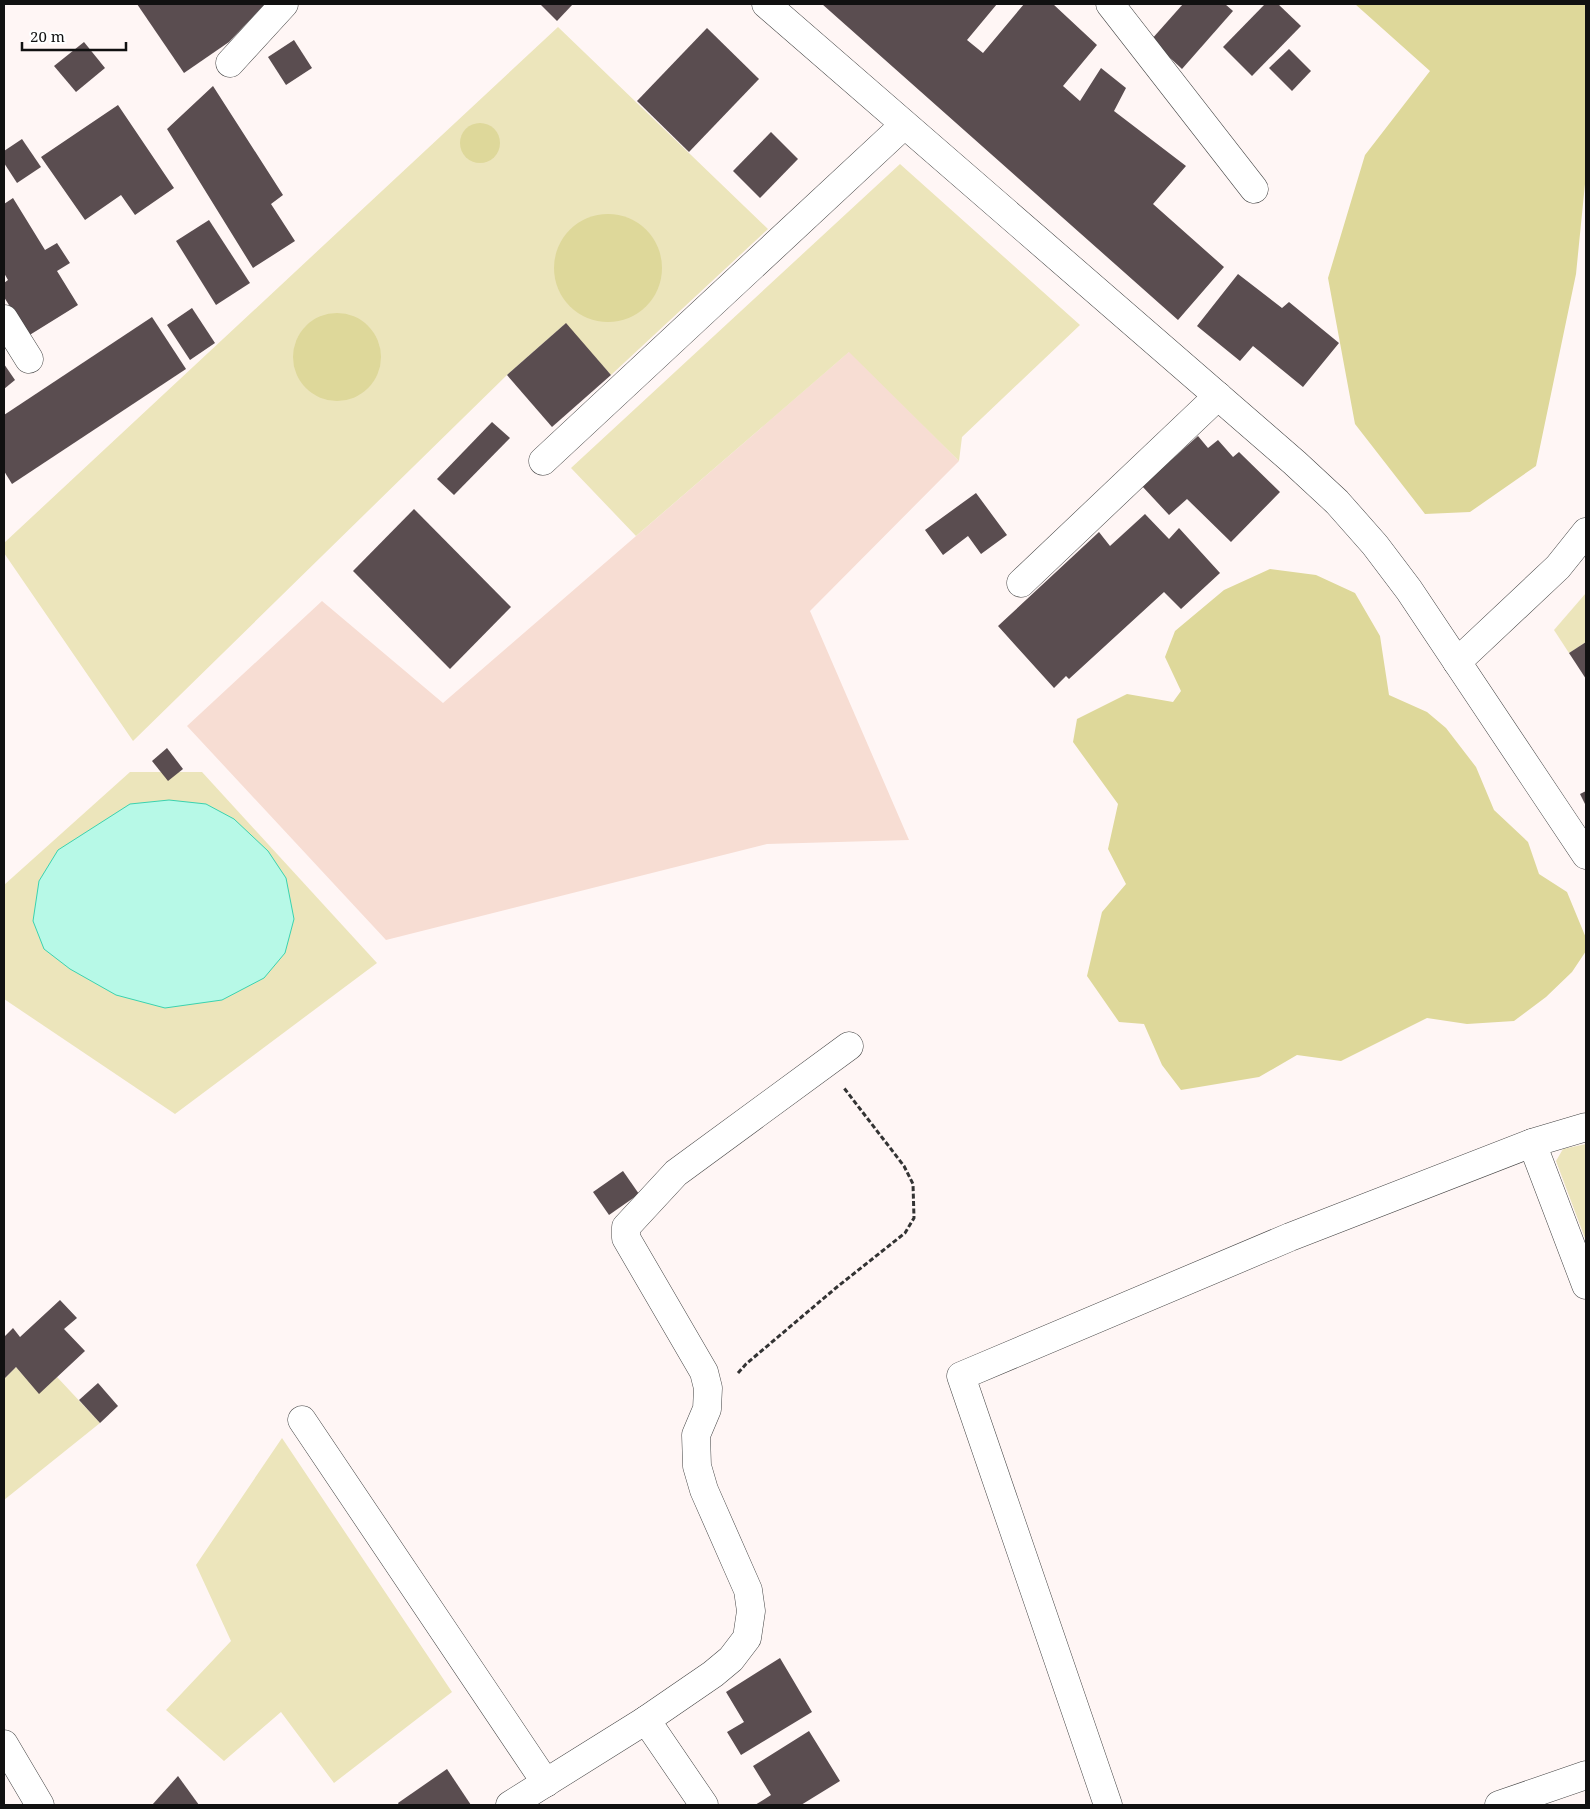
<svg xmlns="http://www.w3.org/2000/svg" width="1590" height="1809" font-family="'Noto Serif',serif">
	<rect width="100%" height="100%" fill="#fff6f5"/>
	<!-- farmland -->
	<polygon fill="#f7ddd3" points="850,351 959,461 810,611 909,840 767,844 386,940 187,726 322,601 443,703"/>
	<!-- green -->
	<g fill="#ece5bb">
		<polygon points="558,27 768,229 611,375 565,324 507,375 133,741 4,553 4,543"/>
		<polygon points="900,164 1080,325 962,437 959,461 849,352 636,536 571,468"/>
		<polygon points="1586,593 1586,642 1569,653 1554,630"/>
		<polygon points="130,772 202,772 377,963 175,1114 4,999 4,885"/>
		<polygon points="1586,1144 1586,1241 1556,1161 1563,1149"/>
		<polygon points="16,1367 39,1393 57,1377 100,1423 4,1500 4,1379"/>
		<polygon points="282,1438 452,1692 334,1783 281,1712 224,1761 166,1710 231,1641 196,1565"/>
	</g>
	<!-- forest -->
	<g fill="#ded89a">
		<polygon points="1355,4 1586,4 1586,174 1576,274 1536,466 1470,512 1425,514 1355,424 1328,278 1365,155 1430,71"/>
		<circle cx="480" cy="143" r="20"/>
		<circle cx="608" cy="268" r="54"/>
		<circle cx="337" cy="357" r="44"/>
		<polygon points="1270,569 1316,575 1355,593 1380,636 1389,695 1427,712 1446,728 1476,767 1494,810 1528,842 1539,874 1567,892 1586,938 1586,951 1572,972 1546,997 1514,1021 1467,1024 1427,1018 1341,1061 1297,1055 1259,1077 1181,1090 1162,1065 1144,1024 1119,1022 1087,976 1102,912 1126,884 1108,849 1118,804 1073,742 1077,719 1127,694 1173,702 1181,691 1165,657 1175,631 1224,590"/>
	</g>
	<!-- water -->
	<polygon fill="#b7f9e7" stroke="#3ad3af" points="169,800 206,804 234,819 268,851 286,878 294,919 285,953 264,978 222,1000 165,1008 116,995 70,969 44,949 33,921 39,881 58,850 130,804"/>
	<!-- building -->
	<g fill="#5a4d50">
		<polygon points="137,4 265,4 229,42 184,73"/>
		<polygon points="540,4 573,4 557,21"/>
		<polygon points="822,4 997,4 967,40 983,53 1024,4 1053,4 1097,45 1063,86 1080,101 1101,68 1126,88 1114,111 1186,166 1153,204 1224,267 1178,320"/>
		<polygon points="1183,4 1225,4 1233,11 1182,69 1151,40"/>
		<polygon points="1265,4 1278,4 1301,26 1252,76 1223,47"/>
		<polygon points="707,28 759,79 689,152 637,101"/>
		<polygon points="294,40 312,68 286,85 268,57"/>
		<polygon points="84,42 105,68 76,92 54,66"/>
		<polygon points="1289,49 1311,71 1292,91 1269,68"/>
		<polygon points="213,86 283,195 271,204 295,241 253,268 167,129"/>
		<polygon points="118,105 174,188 135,215 121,195 85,220 41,157"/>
		<polygon points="771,132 798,159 760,198 733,171"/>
		<polygon points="22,139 41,167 17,183 4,163 4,151"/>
		<polygon points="13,198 45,250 57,243 70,263 57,271 78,305 28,336 4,297 4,283 8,280 4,273 4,204"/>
		<polygon points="209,220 250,283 216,305 176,241"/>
		<polygon points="1238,274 1282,308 1289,302 1339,343 1303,387 1253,346 1240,361 1197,326"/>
		<polygon points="192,308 215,343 190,360 167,325"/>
		<polygon points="152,317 186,369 12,484 4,471 4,415"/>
		<polygon points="566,323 611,375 552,427 507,375"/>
		<polygon points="4,364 15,380 4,389"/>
		<polygon points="492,422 510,438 454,495 437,479"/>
		<polygon points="1198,436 1208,448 1218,440 1233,457 1239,452 1280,492 1231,542 1187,499 1169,515 1142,486"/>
		<polygon points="976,493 1007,535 981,554 968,536 943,555 925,530"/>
		<polygon points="414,509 511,607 450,669 353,571"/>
		<polygon points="1145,514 1169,539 1179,528 1220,573 1181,609 1164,592 1069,679 1066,676 1054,688 998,626 1099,532 1110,546"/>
		<polygon points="1586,642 1586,679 1569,653"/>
		<polygon points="167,748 183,769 168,781 152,761"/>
		<polygon points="1586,791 1586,806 1580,794"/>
		<polygon points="623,1171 639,1194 609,1215 593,1192"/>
		<polygon points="60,1300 77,1318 64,1329 85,1351 39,1394 16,1367 4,1379 4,1337 13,1328 20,1337"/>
		<polygon points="98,1383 118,1406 100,1423 79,1400"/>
		<polygon points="780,1658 812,1712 741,1755 727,1732 744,1722 726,1692"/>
		<polygon points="809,1731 840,1781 801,1805 755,1805 771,1795 753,1766"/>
		<polygon points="447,1769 471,1805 399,1805 398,1803"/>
		<polygon points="178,1776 199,1805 152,1805"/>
	</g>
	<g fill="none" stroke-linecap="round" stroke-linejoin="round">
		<defs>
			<g id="minor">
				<polyline points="766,4 1295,463 1337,502 1375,545 1409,590 1586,855"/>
				<polyline points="1110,4 1254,189"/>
				<polyline points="230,63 284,4"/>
				<polyline points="4,319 29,359"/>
				<polyline points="543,461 904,125"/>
				<polyline points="1021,583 1218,396"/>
				<polyline points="1457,662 1558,567 1586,532"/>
				<polyline points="1532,1143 1586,1285"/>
				<polyline points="302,1420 546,1783"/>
				<polyline points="646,1720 704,1805"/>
				<polyline points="4,1744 40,1805"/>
				<polyline points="510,1805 646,1720 713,1674 731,1659 747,1638 751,1611 748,1590 704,1490 697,1466 696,1435 707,1409 708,1388 704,1372 626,1238 626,1227 676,1173 849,1046"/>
				<polyline points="1108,1805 961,1376 1290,1237 1532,1143 1586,1127"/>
				<polyline points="1499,1805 1586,1775"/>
			</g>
		</defs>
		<!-- minor casing -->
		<use href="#minor" stroke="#444" stroke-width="29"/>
		<!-- path -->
		<polyline stroke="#333" stroke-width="3" stroke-dasharray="5 2.5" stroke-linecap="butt" points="738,1373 746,1364 837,1287 905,1233 914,1218 913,1184 904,1166 844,1088"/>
		<!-- minor -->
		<use href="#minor" stroke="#fff" stroke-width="28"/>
	</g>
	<!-- border -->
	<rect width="1590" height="1809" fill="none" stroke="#111111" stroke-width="10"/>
	<!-- scale -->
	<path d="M22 42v8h104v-8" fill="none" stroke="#111111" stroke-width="2.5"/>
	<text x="30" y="42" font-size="15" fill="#111111" stroke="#ffffff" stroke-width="4" paint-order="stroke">20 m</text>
</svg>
